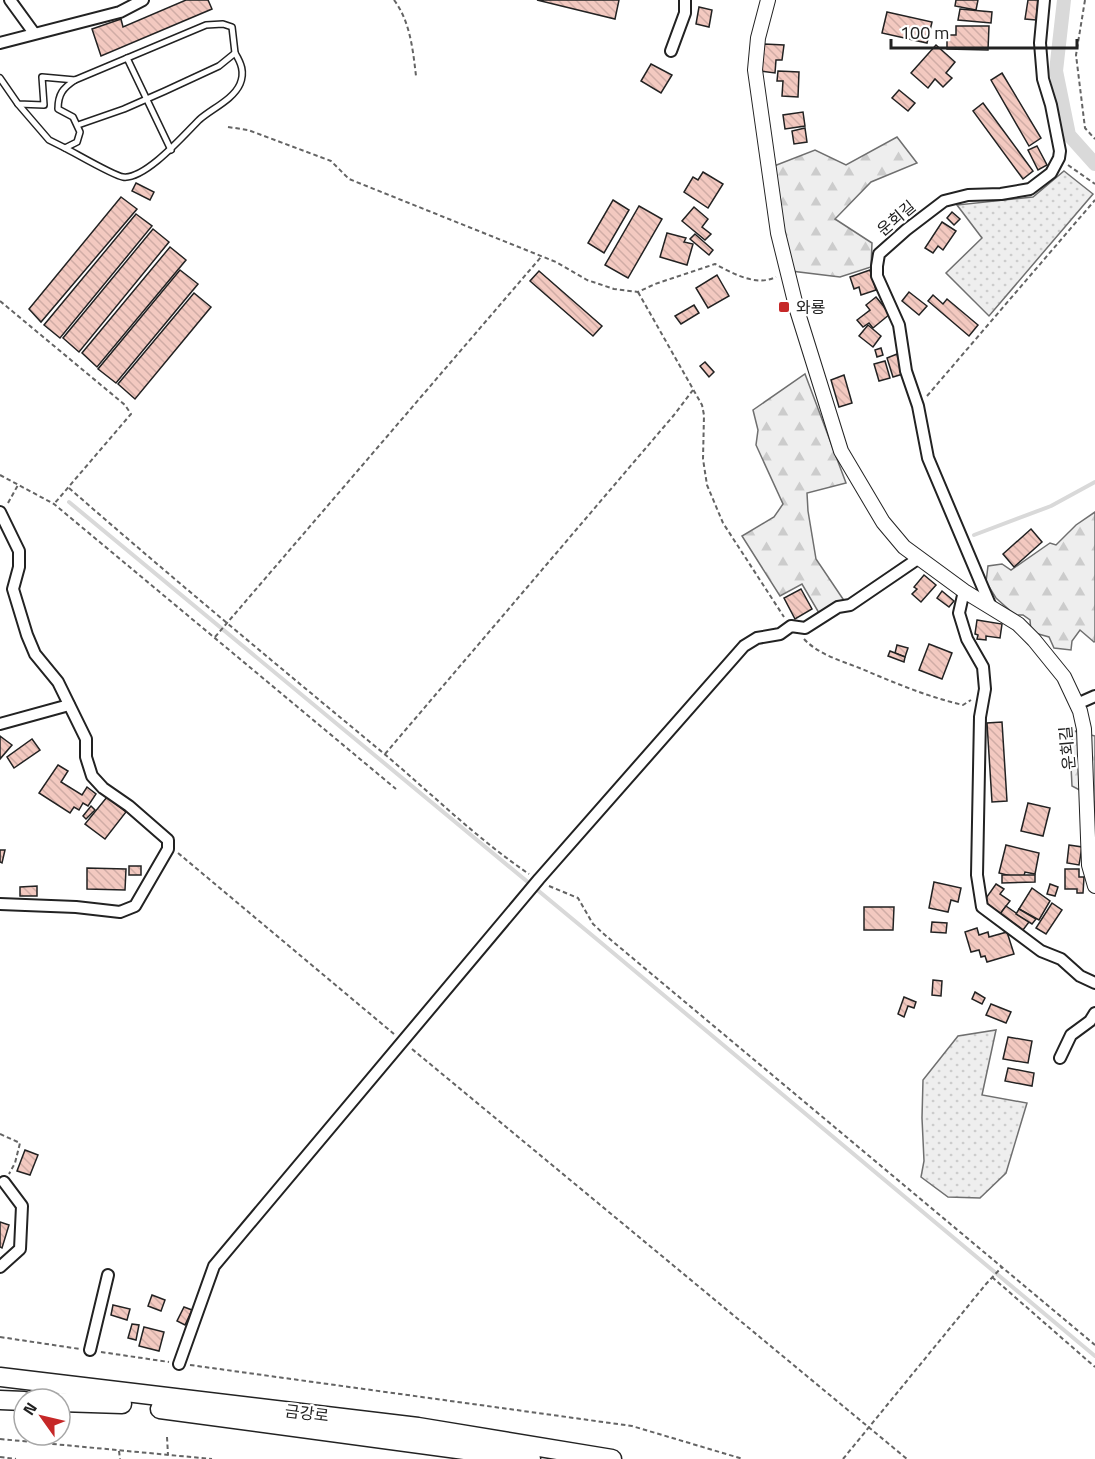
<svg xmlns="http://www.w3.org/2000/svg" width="1095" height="1459" font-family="'Titillium Web','Noto Sans KR',sans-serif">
	<defs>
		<pattern id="grass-dots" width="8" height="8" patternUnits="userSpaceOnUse" patternTransform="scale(1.5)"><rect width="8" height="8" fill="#eee"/><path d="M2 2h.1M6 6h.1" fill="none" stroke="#ccc" stroke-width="1.8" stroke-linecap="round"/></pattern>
		<pattern id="forest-firs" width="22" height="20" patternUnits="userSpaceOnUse" patternTransform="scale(1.5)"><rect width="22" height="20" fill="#eee"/><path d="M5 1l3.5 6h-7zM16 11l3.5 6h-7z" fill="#ccc"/></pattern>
		<pattern id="building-back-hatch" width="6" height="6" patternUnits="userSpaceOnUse" patternTransform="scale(1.5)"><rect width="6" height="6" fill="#f3c9c0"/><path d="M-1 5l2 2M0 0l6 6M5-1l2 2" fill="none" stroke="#d0aca5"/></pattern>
	</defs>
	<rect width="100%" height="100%" fill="#fff"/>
	<!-- grass -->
	<g fill="url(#grass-dots)" stroke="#6f6f6f" stroke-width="1.5">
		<polygon points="1064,171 1093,194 989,316 946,273 982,238 957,205 1033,197"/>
		<polygon points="996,1030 982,1095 1027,1103 1006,1173 980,1198 948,1197 921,1177 924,1161 922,1118 923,1080 958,1036"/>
	</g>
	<!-- forest -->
	<g fill="url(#forest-firs)" stroke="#6f6f6f" stroke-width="1.5">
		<polygon points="897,137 917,163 871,182 835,219 872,243 871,267 840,277 791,271 774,166 815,150 846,165"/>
		<polygon points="805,374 846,483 807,493 808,511 816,559 845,602 819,613 802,584 780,596 742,536 774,517 783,504 756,445 758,430 753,410"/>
		<polygon points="1095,512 1095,641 1094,642 1080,630 1072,641 1071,650 1054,648 1049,637 1031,632 1030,620 1023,615 1015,615 996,598 986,582 988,566 1002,564 1011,570 1050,543 1056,545 1076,525"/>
		<polygon points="1075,731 1095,736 1095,816 1093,797 1072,786 1070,746"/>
	</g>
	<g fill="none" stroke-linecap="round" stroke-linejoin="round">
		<!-- stream -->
		<g stroke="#d9d9d9" stroke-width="4">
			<polyline points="69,502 599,941 1095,1356"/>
			<polyline points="974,535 1051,506 1095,482"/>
		</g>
		<!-- canal -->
		<polyline stroke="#d9d9d9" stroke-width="14" points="1064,0 1056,71 1069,135 1095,164"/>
	</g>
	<!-- building -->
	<g fill="url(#building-back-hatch)" stroke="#222" stroke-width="1.5">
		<polygon points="186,0 208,0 212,9 101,56 92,29 121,19 123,27"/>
		<polygon points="537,0 619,0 615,19"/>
		<polygon points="956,0 978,0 976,10 955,6"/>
		<polygon points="1028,0 1038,0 1036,20 1025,19"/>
		<polygon points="699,7 712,10 709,27 696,24"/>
		<polygon points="960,9 992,12 991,23 958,20"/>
		<polygon points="887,12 932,22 927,43 882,33"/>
		<polygon points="956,26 989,26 988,50 947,49 947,35 956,35"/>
		<polygon points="764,44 784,45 782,60 776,60 775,73 761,71"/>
		<polygon points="936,45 955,62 946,73 952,78 943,87 935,79 928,88 911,73"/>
		<polygon points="651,64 672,75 661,93 641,81"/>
		<polygon points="778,71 799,72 798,97 782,96 783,81 777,81"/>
		<polygon points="1002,73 1041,138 1029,146 991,80"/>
		<polygon points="899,90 915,103 908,111 892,98"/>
		<polygon points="983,103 1033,171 1023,179 973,111"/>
		<polygon points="803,112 805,126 785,129 783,115"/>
		<polygon points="805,128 807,142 794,144 792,131"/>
		<polygon points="1037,146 1047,165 1038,170 1028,150"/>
		<polygon points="703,172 723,184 708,208 684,192 693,177 698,180"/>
		<polygon points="136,183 154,192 150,200 132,191"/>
		<polygon points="121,197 137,209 41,322 29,309"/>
		<polygon points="613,200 629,210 604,253 588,243"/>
		<polygon points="639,206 662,219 628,278 605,265"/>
		<polygon points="694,207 708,219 702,227 711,234 705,240 682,221"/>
		<polygon points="952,212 960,219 954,225 947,218"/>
		<polygon points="136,214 152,226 60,338 44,325"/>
		<polygon points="942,222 956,231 943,250 938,246 933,253 925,248"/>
		<polygon points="153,229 169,242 79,352 63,338"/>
		<polygon points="667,233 686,238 684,242 693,244 687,265 660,257"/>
		<polygon points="695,234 713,250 709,255 690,239"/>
		<polygon points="170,247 186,260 97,367 82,353"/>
		<polygon points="180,270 198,284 116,383 98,369"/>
		<polygon points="870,270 876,290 861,295 859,287 854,289 850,277"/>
		<polygon points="539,271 602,326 593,336 530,281"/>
		<polygon points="717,275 729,296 708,308 696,288"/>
		<polygon points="909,292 927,306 919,315 902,301"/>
		<polygon points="194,293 211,307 135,399 118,384"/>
		<polygon points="933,295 943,304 947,299 978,325 969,336 928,301"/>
		<polygon points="876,297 890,314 873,328 869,323 863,327 857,320 870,310 866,305"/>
		<polygon points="694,305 699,313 681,324 675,316"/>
		<polygon points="868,325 881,336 873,347 859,336"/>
		<polygon points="881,348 883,355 877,357 875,350"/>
		<polygon points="897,354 903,374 893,377 887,358"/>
		<polygon points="885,361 890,378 879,381 874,364"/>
		<polygon points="705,362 714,372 709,377 700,366"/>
		<polygon points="844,375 852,403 839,407 831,380"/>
		<polygon points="1031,529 1042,542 1014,567 1003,554"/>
		<polygon points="924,575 936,585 921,602 912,594 917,589 914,587"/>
		<polygon points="801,589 812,609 795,619 784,598"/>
		<polygon points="942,591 954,601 949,607 937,598"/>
		<polygon points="977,620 1002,624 1000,638 986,636 986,640 977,639 978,635 975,634"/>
		<polygon points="929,644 952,653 942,679 919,670"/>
		<polygon points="897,645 908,648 905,657 895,653"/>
		<polygon points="890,651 905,657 904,662 888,656"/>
		<polygon points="1002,722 1007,801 992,802 987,723"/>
		<polygon points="0,736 12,745 0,759"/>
		<polygon points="32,739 40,750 14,768 7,757"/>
		<polygon points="58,765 68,771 61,782 82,795 87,787 96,794 88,806 83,803 79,810 74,807 70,813 39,793"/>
		<polygon points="107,797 126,812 105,839 85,824"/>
		<polygon points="1028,803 1050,808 1043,836 1021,831"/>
		<polygon points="91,806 95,810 86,819 83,816"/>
		<polygon points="1006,845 1039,853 1035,874 1025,872 1023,879 999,873"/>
		<polygon points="1069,845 1082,847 1079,865 1067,863"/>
		<polygon points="0,850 5,850 2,863 0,862"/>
		<rect x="129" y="866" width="12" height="9"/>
		<polygon points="87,868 126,869 125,890 87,889"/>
		<polygon points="1065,869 1079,869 1079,877 1084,877 1083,893 1077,893 1077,889 1065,889"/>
		<polygon points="1002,875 1035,875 1035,882 1002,883"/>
		<polygon points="934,882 961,888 958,902 951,900 948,912 929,908"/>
		<polygon points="996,884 1004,889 1000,894 1010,901 1000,914 984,901"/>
		<polygon points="1050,884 1058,887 1055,896 1047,894"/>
		<polygon points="37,886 37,896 20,896 20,887"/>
		<polygon points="1032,888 1050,901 1039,920 1019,909"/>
		<polygon points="1052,903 1062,910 1046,934 1036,928"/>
		<polygon points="1006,906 1029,922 1023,930 1000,914"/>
		<polygon points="864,907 894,907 893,930 864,930"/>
		<polygon points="1019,909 1036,919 1032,924 1016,914"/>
		<polygon points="932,922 947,923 946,933 931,932"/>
		<polygon points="977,928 979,935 988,932 989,937 1007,932 1014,954 987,962 985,956 981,957 979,950 971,952 965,932"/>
		<polygon points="933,980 942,981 941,996 932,995"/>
		<polygon points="975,992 985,998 982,1004 972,999"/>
		<polygon points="904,997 916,1002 914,1008 908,1006 904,1017 898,1014"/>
		<polygon points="991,1004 1011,1012 1006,1023 986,1015"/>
		<polygon points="1008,1037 1032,1041 1028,1063 1003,1059"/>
		<polygon points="1008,1068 1034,1073 1032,1086 1005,1081"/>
		<polygon points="25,1150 38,1155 30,1175 17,1171"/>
		<polygon points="0,1222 9,1225 2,1248 0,1247"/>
		<polygon points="152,1295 165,1300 161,1311 148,1306"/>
		<polygon points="113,1305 130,1309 127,1320 111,1315"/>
		<polygon points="184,1307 192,1310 185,1325 177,1321"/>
		<polygon points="132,1324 139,1325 136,1340 128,1338"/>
		<polygon points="144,1327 164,1332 159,1351 139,1346"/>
	</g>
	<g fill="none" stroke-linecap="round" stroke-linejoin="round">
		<defs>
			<g id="service">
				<polyline points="127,58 171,150"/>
				<polyline points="0,78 18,104 44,105 42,77 75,80 206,25 223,24 232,27 235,53 219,66 165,91 124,109 78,125"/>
				<path d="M18,104L49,140L65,148L77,142L80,132L73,117L58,109C58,94 63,88 75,80"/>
				<path d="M65,148C75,153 114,176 123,177C145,180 184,135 199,120C211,109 233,100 240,84C245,72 241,63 235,53"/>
			</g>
			<g id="minor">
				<polyline points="10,0 34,33"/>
				<polyline points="0,43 120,12 143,0"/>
				<polyline points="671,51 685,13 685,0"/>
				<polyline points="0,512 19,551 19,567 13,589 27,635 35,654 58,682 86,739 86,757 92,776 103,788 129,806 168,840 168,849 135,906 120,912 76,907 0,904"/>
				<polyline points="964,591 959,613 967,639 983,667 985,689 980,717 977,875 982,907 1041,951 1061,959 1080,976 1095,983"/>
				<polyline points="991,607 928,458 918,406 906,371 899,325 877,276 877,266 879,254 906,230 944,201 968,195 1001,194 1030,189 1051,173 1059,158 1060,151 1051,105 1043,79 1040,43 1044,0"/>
				<polyline points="1077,704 1095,696"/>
				<polyline points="0,724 69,705"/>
				<polyline points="1060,1058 1071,1035 1090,1021 1095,1013"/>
				<polyline points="0,1267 20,1249 22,1206 4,1182"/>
				<polyline points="90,1350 108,1275"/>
				<polyline points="179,1364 214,1266 539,879 744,646 757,638 780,634 791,626 805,628 838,607 850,605 919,558"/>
			</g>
			<polyline id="tertiary" points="768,0 758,38 755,70 778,233 797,310 841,451 883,522 904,547 964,591 1018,624 1034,640 1064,677 1080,711 1084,729 1089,865 1095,886"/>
			<g id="trunk">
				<polyline points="0,1377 418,1427 612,1459"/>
				<polyline points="0,1400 24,1401"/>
				<polyline points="60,1402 122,1404"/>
				<polyline points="160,1409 531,1459"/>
			</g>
		</defs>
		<!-- service casing -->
		<use href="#service" stroke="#222" stroke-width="8"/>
		<!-- minor casing -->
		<use href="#minor" stroke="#222" stroke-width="14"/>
		<!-- tertiary casing -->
		<use href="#tertiary" stroke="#222" stroke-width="16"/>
		<!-- trunk casing -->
		<use href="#trunk" stroke="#222" stroke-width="21"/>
		<!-- path -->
		<g stroke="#646464" stroke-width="2" stroke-dasharray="4.5 3" stroke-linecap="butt">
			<path d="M394,0C410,21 413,50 416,76"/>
			<polyline points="1085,0 1076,55 1085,128 1095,139"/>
			<path d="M228,127L248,130L331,161L349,179L556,262L587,280L614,289L638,292L655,284L715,264C732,273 756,287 776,277"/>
			<polyline points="1068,165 1095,184"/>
			<polyline points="638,292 702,405 704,415 703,459 707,485 723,523 784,617"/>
			<polyline points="0,301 125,405 131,414 54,504"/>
			<polyline points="927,396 1095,200"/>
			<polyline points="0,475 54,504 396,789"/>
			<path d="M69,488C172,578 277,665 382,752C431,793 476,838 529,874"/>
			<polyline points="8,503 18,485"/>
			<polyline points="215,637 541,257"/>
			<path d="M804,639C819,655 842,661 862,669C895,683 928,697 963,705L971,700"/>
			<polyline points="385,754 674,415 693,390"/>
			<polyline points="178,853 394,1034"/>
			<polyline points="549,886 578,898 593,924 605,935 1095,1345"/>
			<polyline points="412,1049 907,1459"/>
			<polyline points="0,1134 20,1143 15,1163 9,1174"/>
			<polyline points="992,1277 1095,1367"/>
			<polyline points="0,1337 80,1349"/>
			<polyline points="101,1352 169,1362"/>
			<polyline points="190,1365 632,1426 743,1459"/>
			<polyline points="167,1437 168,1455"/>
			<polyline points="0,1439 212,1459"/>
			<polyline points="119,1451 120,1459"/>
			<polyline points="0,1457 16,1459"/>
			<polyline points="843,1459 986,1284 1002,1267"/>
		</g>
		<!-- service -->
		<use href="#service" stroke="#fff" stroke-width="5"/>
		<!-- minor -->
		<use href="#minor" stroke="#fff" stroke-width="10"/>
		<!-- tertiary -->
		<use href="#tertiary" stroke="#fff" stroke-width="14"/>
		<!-- trunk -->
		<use href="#trunk" stroke="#fff" stroke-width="18"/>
	</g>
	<!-- markers -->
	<rect fill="#c62828" stroke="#fff" stroke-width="2" x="778" y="301" width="12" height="12" rx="3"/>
	<g text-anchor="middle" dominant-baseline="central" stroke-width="4.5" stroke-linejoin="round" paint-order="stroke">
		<!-- street labels -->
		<g font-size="16" fill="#222" stroke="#fff">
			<text transform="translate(896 218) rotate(-40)">운회길</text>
			<text transform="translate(1067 748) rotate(-95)">운회길</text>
			<text transform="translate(307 1413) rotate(7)">금강로</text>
		</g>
		<!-- poi labels -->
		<g font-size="16" fill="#222" stroke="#fff" text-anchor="start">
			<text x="796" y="307">와룡</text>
		</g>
	</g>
	<!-- north arrow -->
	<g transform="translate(42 1417) rotate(304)"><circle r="28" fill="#ffffff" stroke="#a7a7a7" stroke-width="1.5"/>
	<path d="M0-4.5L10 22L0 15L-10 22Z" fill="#c62828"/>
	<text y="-9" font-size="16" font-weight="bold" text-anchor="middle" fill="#222222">N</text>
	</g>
	<!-- scale -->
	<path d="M891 39v9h186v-9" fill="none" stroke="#222222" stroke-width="3"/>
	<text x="900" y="39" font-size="18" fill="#222222" stroke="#ffffff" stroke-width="4.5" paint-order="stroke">100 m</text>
</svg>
